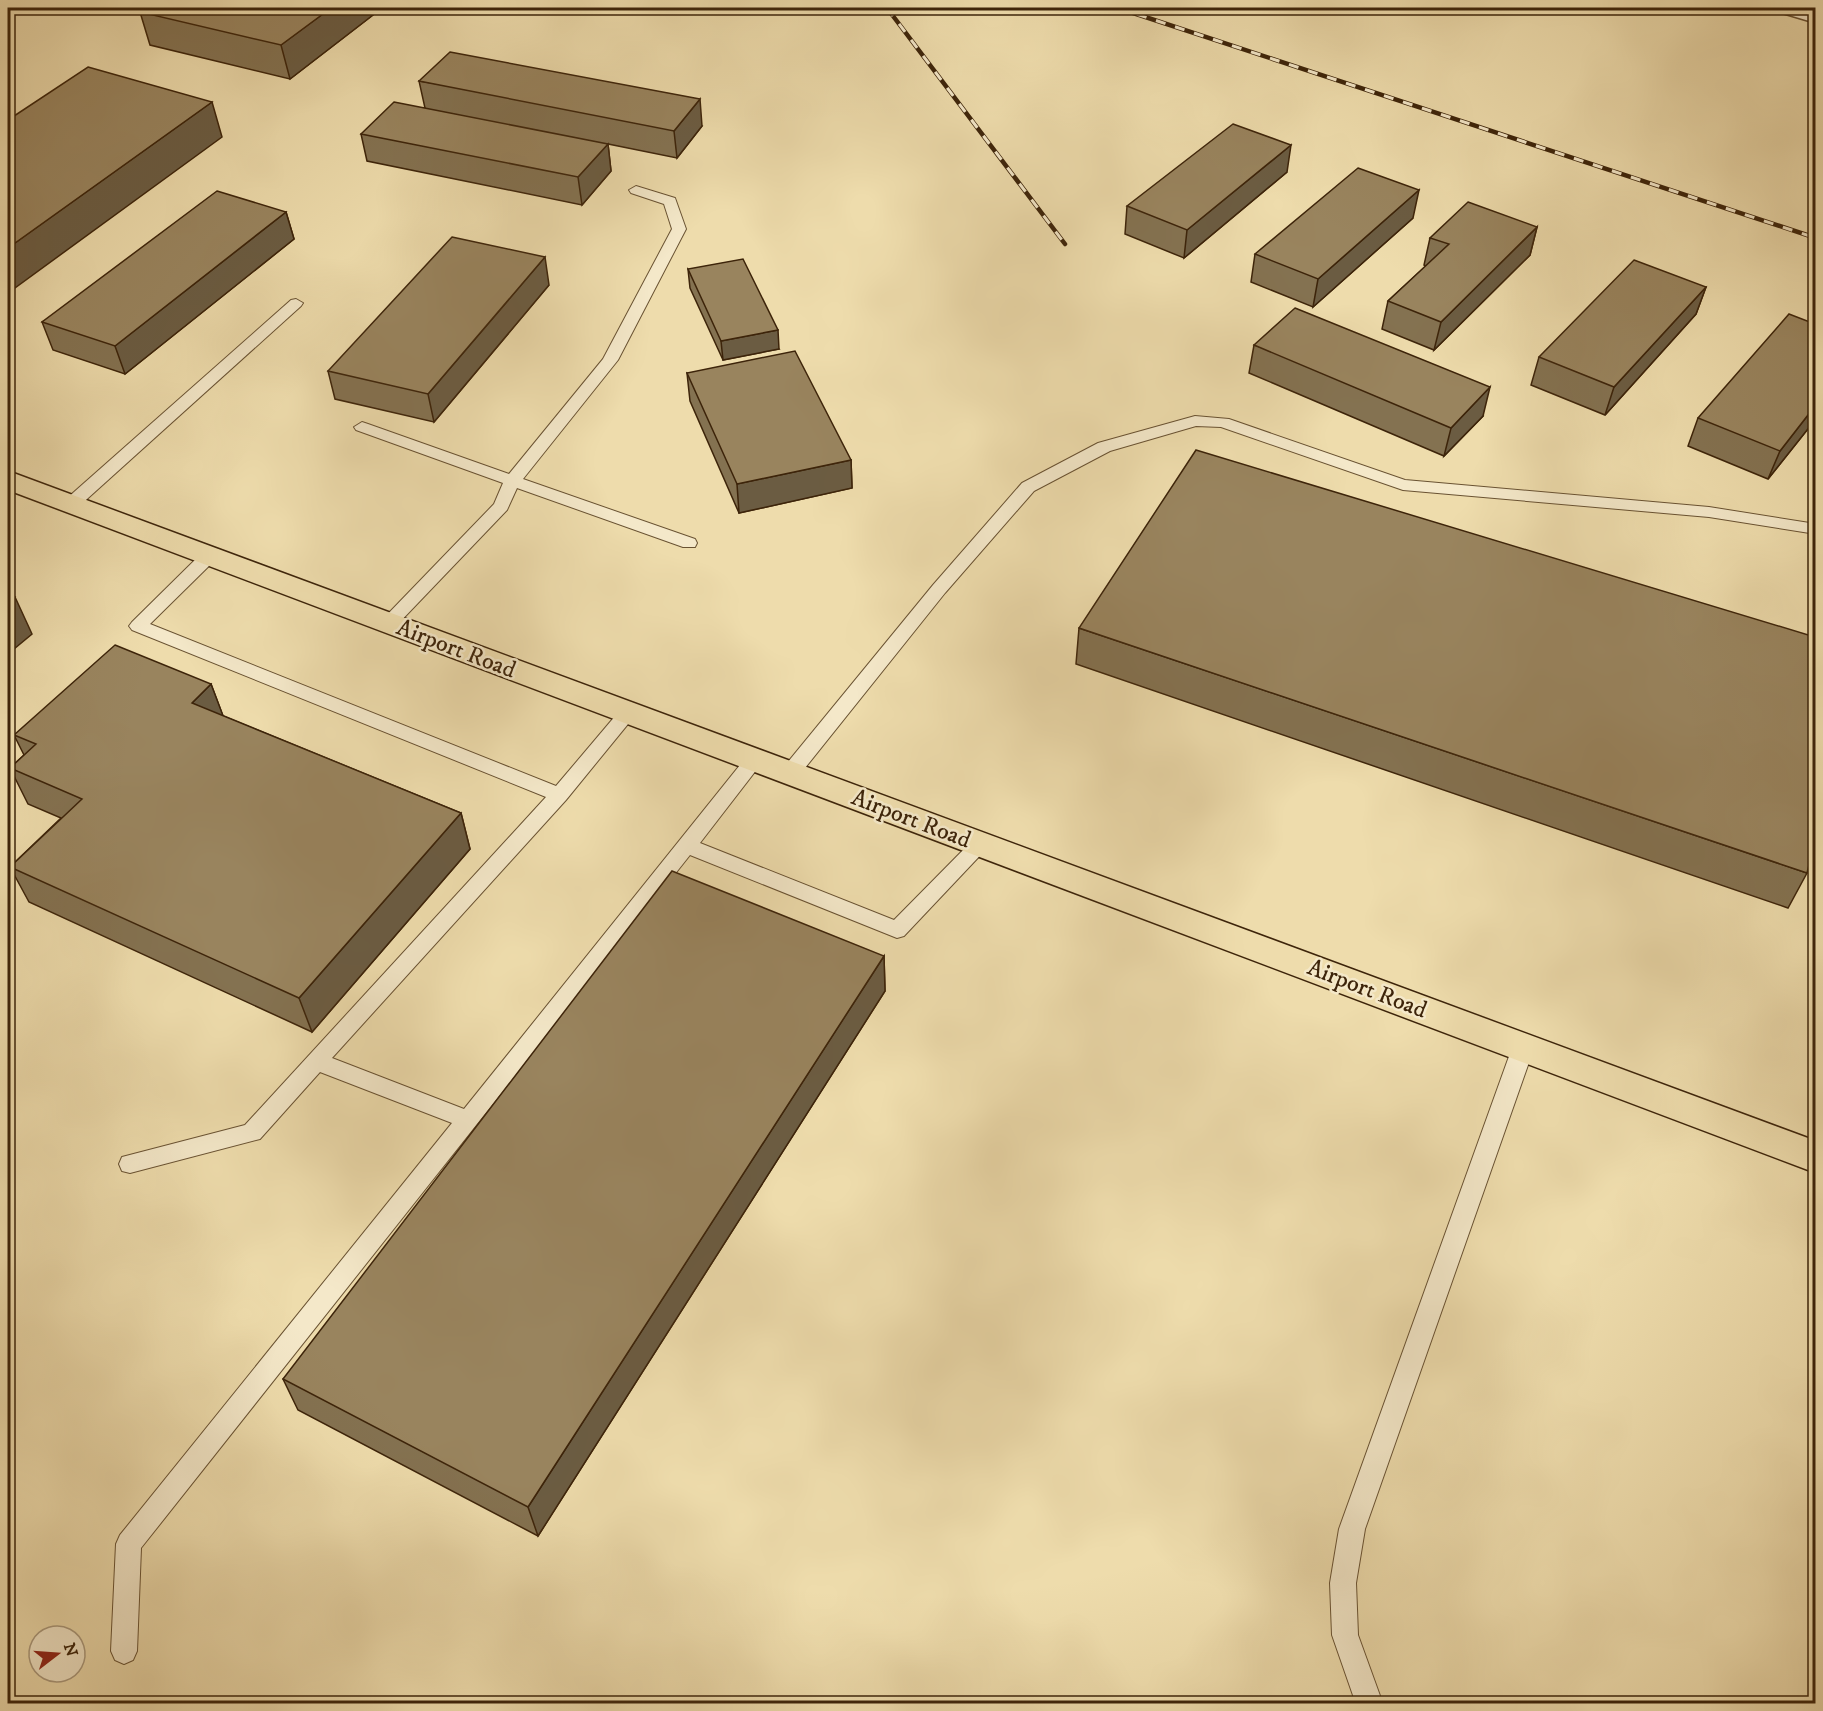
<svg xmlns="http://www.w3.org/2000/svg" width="1823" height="1711" font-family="'IM FELL DW Pica',serif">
	<rect width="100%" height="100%" fill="#eedcac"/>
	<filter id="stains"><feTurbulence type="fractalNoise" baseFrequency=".00333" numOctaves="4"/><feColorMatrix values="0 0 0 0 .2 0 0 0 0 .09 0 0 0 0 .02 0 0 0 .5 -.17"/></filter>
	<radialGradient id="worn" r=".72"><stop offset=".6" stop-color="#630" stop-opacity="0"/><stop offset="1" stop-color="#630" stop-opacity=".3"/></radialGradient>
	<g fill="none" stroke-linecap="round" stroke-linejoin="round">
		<defs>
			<g id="service">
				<polygon points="636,186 675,198 686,229 618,360 523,479 695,539 697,543 695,547 683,547 517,488 507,510 395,627 383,627 380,623 383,619 494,504 503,483 356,430 354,427 362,422 368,424 509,474 603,359 672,229 664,204 631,193 629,190"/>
				<polygon points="296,299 303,303 301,306 77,508 65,508 63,504 65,500 291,300"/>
				<polygon points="1195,416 1229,419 1405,480 1709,507 1816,524 1816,534 1709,517 1403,490 1221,427 1196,426 1110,451 1034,491 945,593 797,778 790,780 783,778 781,773 783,768 933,585 1022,483 1098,443"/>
				<polygon points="209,550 215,552 217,556 215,560 150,624 556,786 622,708 628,707 634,708 637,713 566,800 332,1058 464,1109 748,755 755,753 762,755 764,760 700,843 894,920 973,840 980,838 987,840 990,845 904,936 897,938 690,855 141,1548 137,1651 133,1660 124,1664 115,1660 111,1651 116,1544 120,1535 452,1123 320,1072 260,1139 130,1173 122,1171 119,1164 122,1157 245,1125 546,797 132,630 129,626 132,622 203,552"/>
				<polygon points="1523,1039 1530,1042 1534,1048 1365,1529 1356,1583 1358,1635 1383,1704 1356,1704 1332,1635 1330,1583 1339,1529 1512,1048 1516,1042"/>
			</g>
			<polygon id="minor" points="1776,8 1807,8 1816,10 1816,23 1779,12"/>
			<polygon id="trunk" points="8,471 1816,1141 1816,1173 8,490"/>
		</defs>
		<!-- service casing -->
		<use href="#service" stroke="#695232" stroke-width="2"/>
		<!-- minor casing -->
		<use href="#minor" stroke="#695232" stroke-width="3"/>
		<!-- trunk casing -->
		<use href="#trunk" stroke="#3d240a" stroke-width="3"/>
		<!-- service -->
		<use href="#service" fill="#f4e8c9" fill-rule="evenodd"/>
		<!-- minor -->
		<use href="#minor" fill="#f4e8c9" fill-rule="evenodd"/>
		<!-- trunk -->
		<use href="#trunk" fill="#eedcac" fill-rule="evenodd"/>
		<defs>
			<g id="rail">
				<polyline points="887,8 1065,244"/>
				<polyline points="1118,8 1816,238"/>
			</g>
		</defs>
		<!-- rail casing -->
		<use href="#rail" stroke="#3d240a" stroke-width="4.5"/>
		<!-- rail -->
		<use href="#rail" stroke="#f4e8c9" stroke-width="3" stroke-dasharray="10" stroke-linecap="butt"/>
	</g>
	<!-- wall -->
	<g fill="#847251" stroke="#3d240a" stroke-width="1.5">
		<polygon points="146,8 382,8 290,79 150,45 140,12"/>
		<polygon points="419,81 702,126 677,158 608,144 611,171 582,205 367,161 361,134 425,108"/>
		<polygon points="1287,172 1184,258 1125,234 1127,206"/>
		<polygon points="286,212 294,239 125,374 53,350 42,322"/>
		<polygon points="1413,218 1313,307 1251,282 1255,254"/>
		<polygon points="1537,227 1530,255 1434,350 1382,329 1388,301 1426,266 1424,265 1430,238"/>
		<polygon points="688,269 779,349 723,360 690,288"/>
		<polygon points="549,285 434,422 335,399 328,371"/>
		<polygon points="1706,287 1696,314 1605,415 1531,385 1539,357"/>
		<polygon points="1254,345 1483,416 1444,456 1249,373"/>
		<polygon points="687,373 851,460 852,488 739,513 690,401"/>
		<polygon points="1698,418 1815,420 1768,479 1688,446"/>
		<polygon points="1079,628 1807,873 1788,908 1076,664"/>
		<polygon points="211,684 223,716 461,813 470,849 312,1032 29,902 10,867 61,818 28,804 10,768 24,755 14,735"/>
		<polygon points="884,956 885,991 538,1536 298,1410 283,1379"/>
	</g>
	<!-- shaded-wall -->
	<g fill="#6b5c42" stroke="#3d240a" stroke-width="1.5">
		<polygon points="331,8 382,8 290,79 281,45"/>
		<polygon points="700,99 702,126 677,158 674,131"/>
		<polygon points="212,102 222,137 8,293 8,248"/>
		<polygon points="608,144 611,171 582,205 578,177"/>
		<polygon points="1291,145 1287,172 1184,258 1187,230"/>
		<polygon points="1419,190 1413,218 1313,307 1318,279"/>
		<polygon points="286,212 294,239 125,374 115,346"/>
		<polygon points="1537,227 1530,255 1434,350 1441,322"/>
		<polygon points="545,257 549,285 434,422 428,394"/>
		<polygon points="1706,287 1696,314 1605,415 1614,387"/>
		<polygon points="778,330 779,349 723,360 721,341"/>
		<polygon points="1490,387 1483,416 1444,456 1451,428"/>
		<polygon points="1815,406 1815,420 1768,479 1780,451"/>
		<polygon points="851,460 852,488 739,513 737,484"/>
		<polygon points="15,597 32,634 8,654 8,604"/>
		<polygon points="211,684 225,721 192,703"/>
		<polygon points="461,813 470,849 312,1032 299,998"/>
		<polygon points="884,956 885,991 538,1536 528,1507"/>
	</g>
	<!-- building -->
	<g fill="#99845e" stroke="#3d240a" stroke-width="1.5">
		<polygon points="146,8 331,8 281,45 140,12"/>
		<polygon points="450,52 700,99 674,131 419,81"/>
		<polygon points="88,67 212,102 8,248 8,120"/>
		<polygon points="394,102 608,144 578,177 361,134"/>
		<polygon points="1233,124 1291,145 1187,230 1127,206"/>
		<polygon points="1358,168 1419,190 1318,279 1255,254"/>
		<polygon points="217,191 286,212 115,346 42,322"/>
		<polygon points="1468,202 1537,227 1441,322 1388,301 1449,244 1430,238"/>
		<polygon points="452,237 545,257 428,394 328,371"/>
		<polygon points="743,259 778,330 721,341 688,269"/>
		<polygon points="1634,260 1706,287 1614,387 1539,357"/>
		<polygon points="1295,308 1490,387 1451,428 1254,345"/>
		<polygon points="1789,314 1815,324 1815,406 1780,451 1698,418"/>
		<polygon points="795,351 851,460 737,484 687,373"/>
		<polygon points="1196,450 1815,637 1815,840 1807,873 1079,628"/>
		<polygon points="8,594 15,597 8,604"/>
		<polygon points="115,645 211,684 192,703 461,813 299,998 10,867 82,799 10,768 36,744 14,735"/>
		<polygon points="672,871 884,956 528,1507 283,1379"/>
	</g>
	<g text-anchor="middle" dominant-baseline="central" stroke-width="5" stroke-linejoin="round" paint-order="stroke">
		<!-- street labels -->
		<g font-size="24" fill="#3d240a" stroke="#f4e8c9">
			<text transform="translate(456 649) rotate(21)">Airport Road</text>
			<text transform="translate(911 819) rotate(21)">Airport Road</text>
			<text transform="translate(1367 989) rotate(21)">Airport Road</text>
		</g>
	</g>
	<!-- margin -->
	<rect width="1823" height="1711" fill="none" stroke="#eedcac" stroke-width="30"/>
	<rect x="9" y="9" width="1805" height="1693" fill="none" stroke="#3d240a" stroke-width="3"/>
	<rect x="15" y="15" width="1793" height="1681" fill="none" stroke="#3d240a" stroke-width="1.5"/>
	<!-- north arrow -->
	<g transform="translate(57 1654) rotate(73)"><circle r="28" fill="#f4e8c9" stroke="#ab9a7d" stroke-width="1.5"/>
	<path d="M0-4.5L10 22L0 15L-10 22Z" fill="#8f2418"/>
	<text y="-9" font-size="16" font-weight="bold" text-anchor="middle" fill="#3d240a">N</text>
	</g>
	<rect width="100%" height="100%" filter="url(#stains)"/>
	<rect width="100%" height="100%" fill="url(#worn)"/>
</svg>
